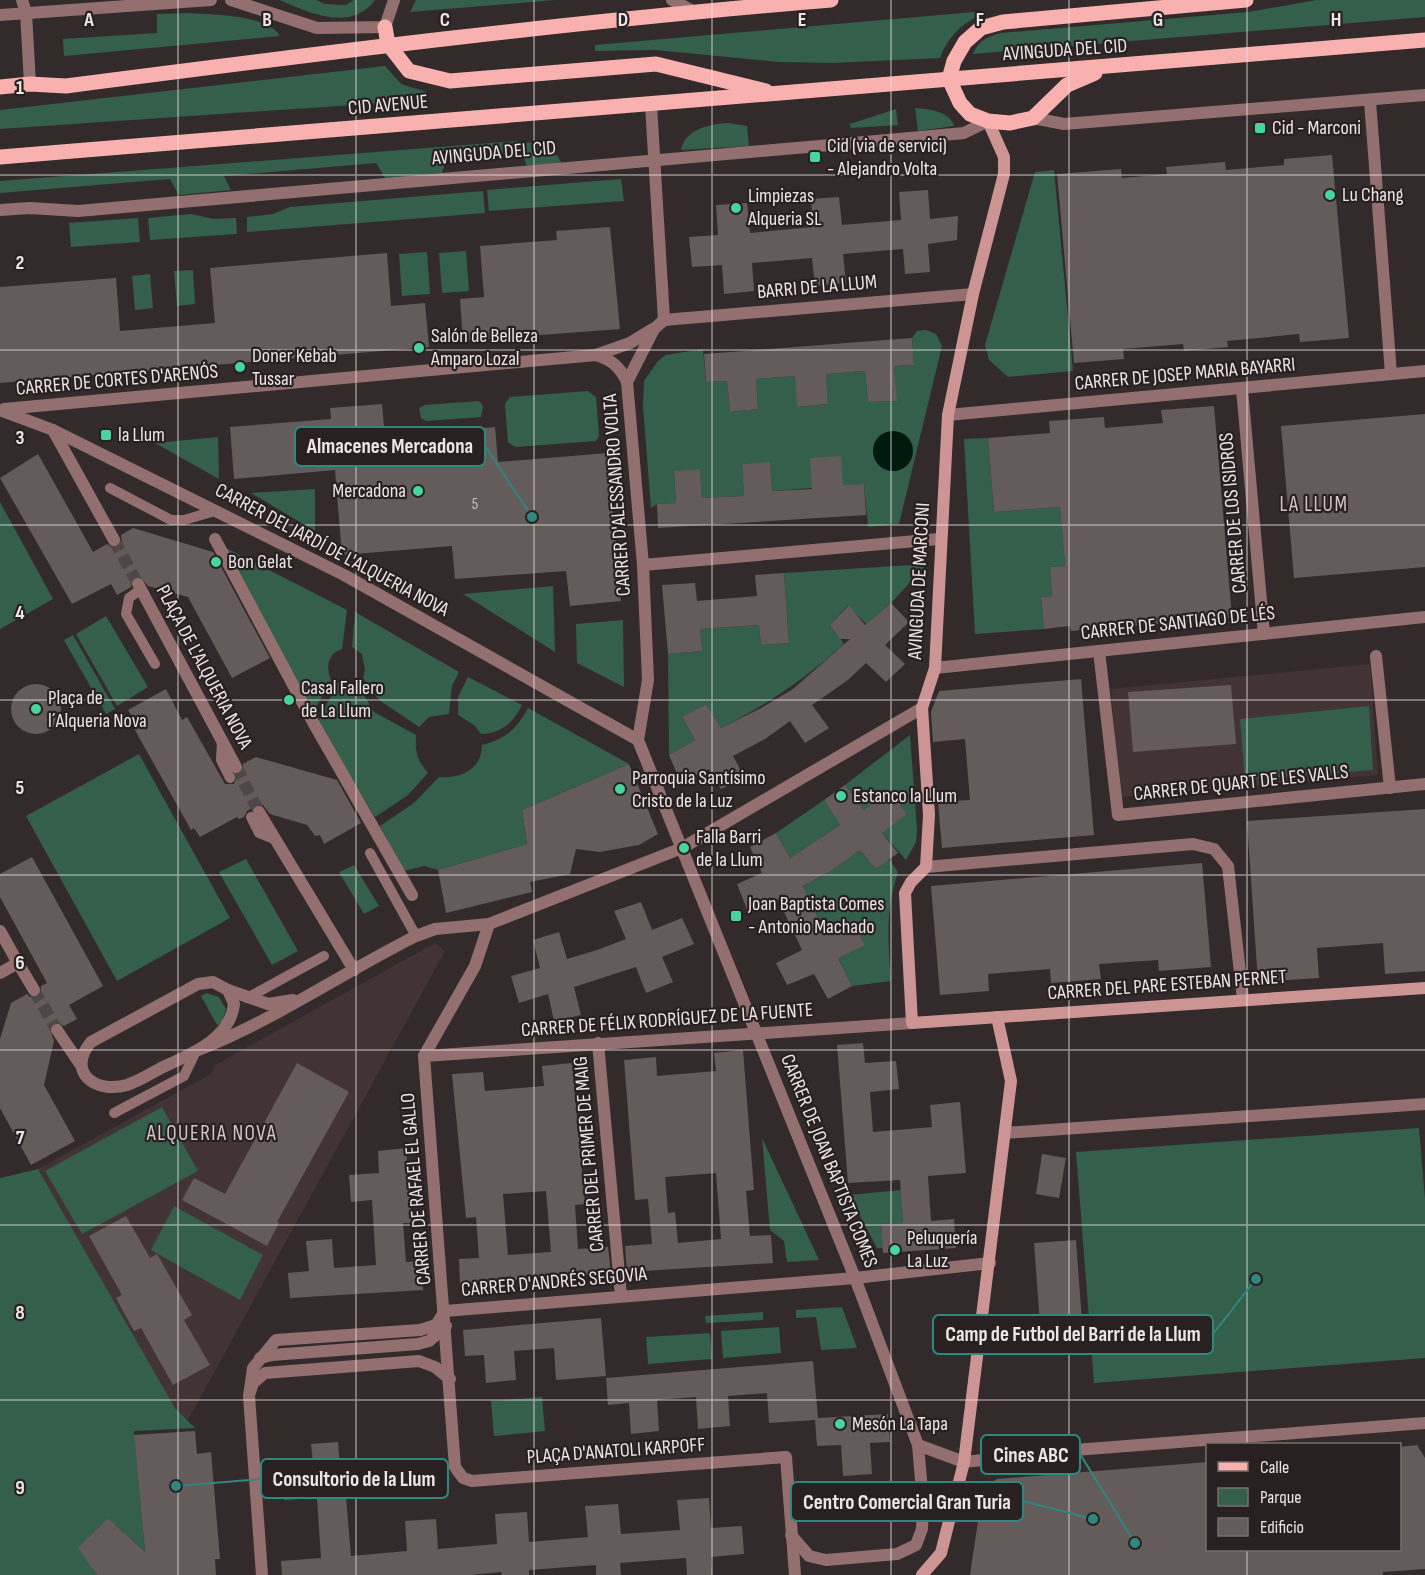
<svg xmlns="http://www.w3.org/2000/svg" width="1425" height="1575" font-family="'Sofia Sans Condensed',sans-serif">
	<rect width="100%" height="100%" fill="#332b2b"/>
	<!-- built -->
	<g fill="#423434">
		<polygon points="1370,664 1378,775 1120,797 1111,689"/>
		<polygon points="435,943 445,951 188,1420 175,1408 38,1169 211,1074 215,1065"/>
	</g>
	<!-- green -->
	<g fill="#335f4b">
		<path d="M279,0H316L325,4L346,5L354,0H375C351,33 308,12 279,0Z"/>
		<polygon points="416,0 555,0 410,12"/>
		<path d="M1317,0H1425V17L973,54C979,40 987,37 1001,33L1248,12Z"/>
		<path d="M986,11C964,23 949,34 940,58L832,63L779,62L655,50L595,51V45Z"/>
		<path d="M189,13C212,15 267,14 280,36L64,56L63,39L157,33V14Z"/>
		<polygon points="385,66 401,84 427,92 427,100 0,129 0,110"/>
		<path d="M915,108C928,109 950,111 954,126L918,131Z"/>
		<polygon points="896,109 898,125 851,128 850,124"/>
		<path d="M728,123L747,126L749,146L681,150C685,129 710,124 728,123Z"/>
		<path d="M518,141C537,144 553,144 562,164L527,166L521,151L447,157L442,173L385,178L376,163L224,176L231,190L179,195L170,179L0,193V181Z"/>
		<polygon points="1054,170 1073,371 1008,377 989,360 985,345 1035,172"/>
		<polygon points="621,179 624,201 489,211 487,190"/>
		<polygon points="483,191 485,213 247,232 247,217 273,214 290,207"/>
		<polygon points="191,214 214,219 236,218 237,234 150,240 148,218"/>
		<polygon points="138,218 140,242 71,247 69,223"/>
		<polygon points="466,251 469,291 442,293 439,253"/>
		<polygon points="427,252 430,294 402,296 399,254"/>
		<polygon points="193,270 195,304 177,306 174,271"/>
		<polygon points="150,274 153,308 135,310 132,276"/>
		<polygon points="926,330 936,334 942,346 899,524 868,527 864,484 772,491 770,463 742,464 744,496 702,498 700,470 674,471 676,503 657,504 651,508 643,406 644,381 658,361 666,355 703,349 706,382 727,381 730,412 758,409 756,379 795,376 798,407 828,404 826,374 865,371 868,402 896,401 894,366 914,365 912,338 917,331"/>
		<polygon points="588,391 596,397 599,436 596,441 515,447 508,442 505,404 510,397"/>
		<polygon points="479,401 483,406 481,417 426,421 421,418 419,408 425,405"/>
		<polygon points="218,437 219,479 155,443"/>
		<polygon points="988,438 994,512 1060,507 1065,566 1050,567 1052,596 1041,597 1044,629 975,634 964,439"/>
		<polygon points="315,489 315,531 251,493"/>
		<polygon points="0,502 53,599 0,629"/>
		<path d="M224,547L347,610L342,649C327,654 326,667 331,680L314,711Z"/>
		<path d="M927,564L891,603L866,624L848,605L830,625L844,644C803,680 770,703 721,728L706,704L682,717L695,740L669,755L668,654L701,651L700,629L759,625L761,645L789,643L784,573Z"/>
		<polygon points="553,586 555,652 463,594"/>
		<polygon points="355,612 459,672 452,686 449,714 429,717 419,727 379,700 363,678 365,670 362,654 352,647"/>
		<polygon points="106,616 148,687 117,706 76,634"/>
		<polygon points="623,620 624,687 577,663 576,624"/>
		<polygon points="73,635 115,709 106,714 64,640"/>
		<path d="M468,677L522,705C513,723 502,733 481,734L474,725L458,715V697Z"/>
		<path d="M338,682L357,683L374,712L416,735C415,752 417,760 428,773L408,795L375,817L318,722Z"/>
		<polygon points="1369,706 1373,770 1245,780 1240,719"/>
		<path d="M528,708L629,764L522,810L527,844L438,870L424,866L404,871L380,826L414,803L439,777C461,779 482,769 482,745C505,739 517,729 528,708Z"/>
		<polygon points="910,735 917,829 916,842 906,860 882,833 906,813 890,790 864,810 845,785"/>
		<polygon points="139,754 230,918 117,981 26,816"/>
		<polygon points="824,800 840,825 790,858 776,833"/>
		<path d="M860,850L876,869L889,859L898,872C885,913 888,938 891,981L852,986L803,886L831,871Z"/>
		<polygon points="246,859 298,951 272,965 219,872"/>
		<polygon points="354,865 379,906 364,914 339,872"/>
		<polygon points="207,993 219,997 226,1009 222,1022 217,1025 201,996"/>
		<polygon points="162,1107 198,1171 82,1234 45,1171"/>
		<polygon points="1419,1128 1425,1199 1425,1358 1094,1383 1076,1152"/>
		<polygon points="762,1138 819,1260 787,1262 784,1241 770,1230"/>
		<polygon points="38,1169 175,1408 195,1428 134,1431 145,1552 108,1518 79,1548 97,1575 0,1575 0,1178"/>
		<polygon points="901,1190 903,1223 881,1224 883,1248 877,1248 849,1195"/>
		<polygon points="174,1206 263,1255 240,1300 151,1250"/>
		<polygon points="842,1307 857,1348 821,1350 816,1317 796,1318 796,1310"/>
		<polygon points="763,1312 763,1320 706,1323 705,1316"/>
		<polygon points="779,1327 781,1353 723,1358 721,1331"/>
		<polygon points="710,1333 712,1359 648,1364 646,1337"/>
		<polygon points="542,1397 545,1431 494,1436 491,1401"/>
	</g>
	<!-- water -->
	<circle fill="#011a0f" cx="893" cy="451" r="20"/>
	<!-- building -->
	<g fill="#645b5b" fill-rule="evenodd">
		<polygon points="1332,155 1349,338 1300,342 1299,334 1227,341 1228,347 1184,351 1183,344 1123,349 1124,359 1074,363 1057,174 1121,169 1122,178 1167,174 1166,167 1225,162 1226,170 1284,165 1284,159"/>
		<polygon points="928,190 930,219 958,216 957,240 928,244 930,272 905,274 903,249 843,254 846,283 815,286 812,258 752,263 754,291 724,294 722,265 692,267 689,237 718,235 716,205 747,203 750,233 813,227 811,199 839,197 842,225 901,220 899,192"/>
		<polygon points="610,227 620,329 463,341 460,299 484,297 480,246 557,240 556,231"/>
		<polygon points="387,253 391,306 425,303 429,347 0,383 0,287 116,278 120,331 215,323 210,268"/>
		<polygon points="912,338 914,365 894,366 897,401 868,402 865,371 826,374 828,404 797,407 795,376 756,379 758,409 730,412 727,381 706,382 704,354"/>
		<polygon points="382,404 385,437 495,427 498,462 608,453 621,601 570,606 566,571 455,579 452,546 342,555 335,470 234,479 230,427 331,419 330,408"/>
		<polygon points="1214,406 1232,618 1071,631 1070,626 1044,629 1041,597 1052,596 1050,567 1065,566 1060,507 994,512 988,438 1050,433 1049,421 1104,417 1105,428 1163,423 1161,410"/>
		<polygon points="1425,414 1425,567 1294,578 1281,426"/>
		<polygon points="38,454 93,552 107,544 113,548 118,547 122,541 121,535 133,528 213,552 270,658 232,678 188,597 148,586 139,576 131,579 131,587 117,595 111,584 72,604 0,478"/>
		<polygon points="841,456 843,485 864,484 866,515 658,528 657,504 676,503 674,471 700,469 702,498 744,496 742,464 770,462 772,491 812,489 810,458"/>
		<polygon points="784,573 789,643 761,645 759,625 700,629 702,651 668,654 662,585 695,583 697,601 757,596 755,575"/>
		<polygon points="891,603 909,622 885,645 905,664 886,682 866,663 848,680 812,705 829,728 805,743 790,721 765,739 733,756 745,778 721,789 709,769 681,783 669,755 695,740 682,717 706,704 721,728 761,708 793,689 850,639 840,639 830,625 849,605 865,625"/>
		<polygon points="1081,679 1094,835 942,848 938,802 970,800 965,739 933,742 931,712 939,691"/>
		<circle cx="36" cy="709" r="25"/>
		<polygon points="1231,685 1236,744 1133,752 1128,692"/>
		<polygon points="166,689 182,720 187,717 225,784 234,784 237,775 243,771 243,764 256,757 337,780 361,823 324,844 320,835 315,836 307,825 270,814 263,805 258,804 247,811 244,817 239,819 237,817 200,837 194,828 191,830 131,723 135,721 128,710"/>
		<polygon points="629,764 658,834 639,845 600,852 576,849 570,874 530,882 532,892 446,913 438,870 527,844 522,810"/>
		<polygon points="845,785 864,810 889,790 907,814 882,833 898,853 876,869 860,850 831,871 803,886 826,934 851,920 865,945 838,958 852,986 828,999 814,974 787,985 776,963 802,950 778,899 748,912 737,884 762,873 750,847 776,833 790,858 840,825 824,800"/>
		<polygon points="1425,809 1425,971 1385,974 1383,943 1317,948 1319,978 1258,982 1247,821"/>
		<polygon points="32,857 103,986 69,1005 77,1019 64,1026 56,1022 49,1027 54,1041 44,1085 75,1141 31,1165 0,1108 0,1039 11,1003 27,994 30,997 38,997 41,993 41,986 47,983 0,897 0,874"/>
		<polygon points="1202,863 1211,967 1159,971 1158,960 1099,964 1101,979 1051,983 1050,969 988,974 989,991 940,995 931,886"/>
		<polygon points="641,902 652,930 682,918 694,944 662,957 673,982 646,993 636,967 574,987 581,1015 554,1021 548,994 519,1003 511,976 540,968 533,940 559,932 567,959 597,950 626,939 614,911"/>
		<polygon points="863,1043 865,1063 896,1061 899,1089 870,1092 873,1132 932,1127 930,1105 960,1102 966,1173 928,1176 931,1221 954,1219 956,1248 883,1253 881,1224 903,1223 900,1180 848,1183 837,1045"/>
		<path d="M743,1050L754,1190L746,1191L750,1236L771,1235L773,1263L627,1272L625,1246L652,1244L648,1199L635,1200L624,1060L656,1057L657,1076L716,1071L714,1053ZM716,1173L721,1239L678,1243L675,1212L668,1213L665,1177Z"/>
		<polygon points="297,1063 349,1092 277,1222 279,1223 267,1246 182,1200 194,1178 225,1194"/>
		<path d="M572,1063L585,1204L575,1205L578,1249L608,1247L611,1273L460,1284L459,1259L479,1258L476,1217L466,1218L452,1074L483,1072L485,1091L544,1086L542,1066ZM546,1191L551,1252L508,1255L503,1194Z"/>
		<polygon points="406,1148 412,1223 403,1223 406,1262 421,1261 423,1290 290,1298 288,1273 309,1271 306,1241 332,1239 334,1268 376,1265 372,1200 351,1202 349,1175 379,1173 378,1151"/>
		<polygon points="1042,1154 1066,1158 1059,1198 1036,1194"/>
		<polygon points="126,1216 150,1258 157,1254 192,1315 184,1320 210,1365 173,1385 141,1328 134,1331 116,1298 122,1295 89,1236"/>
		<polygon points="1076,1240 1082,1321 1040,1324 1034,1243"/>
		<polygon points="601,1318 606,1376 556,1380 554,1348 514,1351 516,1380 486,1383 484,1355 465,1356 463,1330"/>
		<polygon points="813,1361 818,1418 888,1414 890,1442 870,1443 872,1474 843,1476 841,1445 817,1446 815,1420 769,1423 767,1393 728,1396 730,1426 698,1429 696,1397 657,1400 659,1431 631,1434 629,1403 608,1405 606,1378"/>
		<polygon points="195,1431 197,1454 211,1452 220,1559 215,1559 216,1575 97,1575 78,1548 108,1518 145,1552 134,1435"/>
		<polygon points="338,1442 340,1469 371,1467 373,1495 346,1497 351,1556 407,1551 405,1521 436,1519 438,1549 497,1544 495,1514 527,1512 529,1542 588,1537 585,1506 618,1504 621,1534 680,1530 677,1500 709,1498 711,1528 742,1526 744,1554 711,1557 712,1575 687,1575 686,1558 620,1563 621,1575 596,1575 596,1565 529,1570 529,1575 502,1575 501,1572 471,1575 282,1575 281,1561 321,1558 317,1498 284,1500 283,1475 314,1473 311,1444"/>
		<polygon points="1417,1445 1425,1458 1425,1569 1383,1572 1383,1575 970,1575 983,1488 997,1479 1208,1462 1208,1550 1400,1550 1400,1447"/>
	</g>
	<g fill="none" stroke-linecap="round" stroke-linejoin="round">
		<!-- street-tunnel -->
		<g stroke="#4f4747" stroke-width="12" stroke-dasharray="12 6" stroke-linecap="butt">
			<polyline points="114,540 138,584"/>
			<polyline points="236,767 259,812"/>
			<polyline points="34,990 57,1030"/>
		</g>
		<!-- lane -->
		<g stroke="#93706f" stroke-width="10">
			<polyline points="110,488 171,520 184,520 215,511"/>
			<polyline points="141,589 129,598 126,614 155,664"/>
			<polyline points="222,740 221,760 230,778"/>
			<polyline points="251,817 259,833 276,840"/>
			<polyline points="370,853 416,936"/>
			<polyline points="247,998 324,956"/>
			<polyline points="114,1113 184,1076 196,1051"/>
		</g>
		<!-- street -->
		<g stroke="#93706f" stroke-width="12">
			<polyline points="22,0 26,13 30,84"/>
			<polyline points="231,0 317,28 385,27 394,0"/>
			<polyline points="672,0 693,11"/>
			<polyline points="0,15 211,0"/>
			<polyline points="1370,101 1391,374"/>
			<polyline points="651,105 664,320"/>
			<polyline points="1033,118 1064,124 1425,95"/>
			<polyline points="0,210 30,208 78,211 910,138 964,133 988,121"/>
			<polyline points="664,320 654,329 627,382 643,565 648,680 638,740 855,1278 918,1445 923,1503 922,1529 916,1545 897,1554 826,1560 809,1556 791,1535"/>
			<polyline points="664,320 973,294"/>
			<path d="M596,355C612,360 620,367 627,382"/>
			<polyline points="1242,389 1264,634"/>
			<polyline points="4,409 596,355 630,343 653,329"/>
			<polyline points="0,410 53,430 344,575 638,740"/>
			<polyline points="948,415 1425,371"/>
			<polyline points="53,430 114,540"/>
			<polyline points="215,539 314,724 412,895"/>
			<polyline points="643,565 939,539"/>
			<polyline points="138,584 236,767"/>
			<polyline points="1099,651 1118,815 1425,784"/>
			<polyline points="1376,656 1390,788"/>
			<polyline points="935,668 1425,617"/>
			<polyline points="259,812 354,970"/>
			<polyline points="926,867 1193,844 1214,849 1228,866 1243,999"/>
			<polyline points="489,924 475,966 424,1056 455,1467 463,1478 472,1481 786,1457 795,1575"/>
			<polyline points="0,931 18,963 0,973"/>
			<polyline points="18,963 34,990"/>
			<path d="M213,982L228,990L234,1004C230,1040 189,1055 161,1068C150,1074 139,1081 127,1085C95,1094 66,1072 91,1042L198,984Z"/>
			<polyline points="228,990 268,1004 293,1000"/>
			<polyline points="57,1030 80,1064"/>
			<polyline points="598,1043 621,1296"/>
			<path d="M196,1051C273,1021 342,973 416,936L435,929L489,924L682,848L922,708"/>
			<polyline points="424,1056 912,1023"/>
			<polyline points="1005,1133 1425,1104"/>
			<polyline points="445,1311 855,1278 990,1263"/>
			<polyline points="260,1358 272,1355 418,1344 429,1341 446,1326"/>
			<polyline points="250,1392 253,1383 265,1373 419,1361 435,1367 450,1379"/>
			<polyline points="918,1445 964,1462 1075,1450 1425,1423"/>
			<polyline points="262,1575 249,1396 253,1368 276,1340 420,1330 436,1325 445,1311"/>
		</g>
		<!-- secondary -->
		<g stroke="#cc9594" stroke-width="12">
			<polyline points="988,121 1004,157 1004,174 973,294 948,415 935,668 922,708 929,815 926,867 911,882 905,893 912,1023 1425,988"/>
			<polyline points="922,1575 941,1553 964,1462 1011,1081 997,1017"/>
		</g>
		<!-- primary -->
		<g stroke="#f9b1b0" stroke-width="15">
			<polyline points="385,27 388,44 409,71 450,81 656,64 766,91"/>
			<polyline points="1095,73 1067,85 1033,118 1010,123 988,121 970,114 960,103 949,79 954,61 965,42 981,28 1003,22 1246,0"/>
			<path d="M0,87L30,84L66,86C321,53 575,21 831,0"/>
			<polyline points="0,157 1425,40"/>
		</g>
	</g>
	<!-- grid -->
	<path fill="none" stroke="#ebe6e5" stroke-width="1.5" stroke-opacity="0.55" d="M178,0V1575M356,0V1575M534,0V1575M712,0V1575M891,0V1575M1069,0V1575M1247,0V1444M0,175H1425M0,350H1425M0,525H1425M0,700H1425M0,875H1425M0,1050H1425M0,1225H1425M0,1400H1425M1247,1550V1575"/>
	<!-- markers -->
	<g fill="#48d49d" stroke="#292121" stroke-width="2">
		<rect x="1254" y="122" width="12" height="12" rx="3"/>
		<rect x="809" y="151" width="12" height="12" rx="3"/>
		<circle cx="1330" cy="195" r="6"/>
		<circle cx="736" cy="208" r="6"/>
		<circle cx="419" cy="348" r="6"/>
		<circle cx="240" cy="367" r="6"/>
		<rect x="100" y="429" width="12" height="12" rx="3"/>
		<circle cx="418" cy="491" r="6"/>
		<circle cx="216" cy="562" r="6"/>
		<circle cx="289" cy="700" r="6"/>
		<circle cx="36" cy="709" r="6"/>
		<circle cx="620" cy="789" r="6"/>
		<circle cx="841" cy="796" r="6"/>
		<circle cx="684" cy="848" r="6"/>
		<rect x="730" y="910" width="12" height="12" rx="3"/>
		<circle cx="895" cy="1250" r="6"/>
		<circle cx="840" cy="1424" r="6"/>
	</g>
	<g text-anchor="middle" dominant-baseline="central" stroke-width="4.5" stroke-linejoin="round" paint-order="stroke">
		<!-- number labels -->
		<g font-size="16" fill="#c9c3c2">
			<text x="475" y="504">5</text>
		</g>
		<!-- street labels -->
		<g font-size="20" fill="#ebe6e5" stroke="#292121">
			<text transform="translate(1065 50) rotate(-4)">AVINGUDA DEL CID</text>
			<text transform="translate(388 105) rotate(-5)">CID AVENUE</text>
			<text transform="translate(494 153) rotate(-5)">AVINGUDA DEL CID</text>
			<text transform="translate(817 287) rotate(-5)">BARRI DE LA LLUM</text>
			<text transform="translate(1185 374) rotate(-5)">CARRER DE JOSEP MARIA BAYARRI</text>
			<text transform="translate(117 380) rotate(-5)">CARRER DE CORTES D'ARENÓS</text>
			<text transform="translate(617 495) rotate(-94)">CARRER D'ALESSANDRO VOLTA</text>
			<text transform="translate(1233 513) rotate(-95)">CARRER DE LOS ISIDROS</text>
			<text transform="translate(332 550) rotate(28)">CARRER DEL JARDÍ DE L'ALQUERIA NOVA</text>
			<text transform="translate(919 581) rotate(-87)">AVINGUDA DE MARCONI</text>
			<text transform="translate(1178 623) rotate(-6)">CARRER DE SANTIAGO DE LÉS</text>
			<text transform="translate(204 667) rotate(62)">PLAÇA DE L'ALQUERIA NOVA</text>
			<text transform="translate(1241 783) rotate(-6)">CARRER DE QUART DE LES VALLS</text>
			<text transform="translate(1167 985) rotate(-4)">CARRER DEL PARE ESTEBAN PERNET</text>
			<text transform="translate(667 1020) rotate(-4)">CARRER DE FÉLIX RODRÍGUEZ DE LA FUENTE</text>
			<text transform="translate(589 1154) rotate(-95)">CARRER DEL PRIMER DE MAIG</text>
			<text transform="translate(829 1161) rotate(68)">CARRER DE JOAN BAPTISTA COMES</text>
			<text transform="translate(416 1189) rotate(-95)">CARRER DE RAFAEL EL GALLO</text>
			<text transform="translate(554 1282) rotate(-5)">CARRER D'ANDRÉS SEGOVIA</text>
			<text transform="translate(616 1451) rotate(-4)">PLAÇA D'ANATOLI KARPOFF</text>
		</g>
		<!-- poi labels -->
		<g font-size="20" fill="#ebe6e5" stroke="#292121" text-anchor="start">
			<text x="1272" y="128">Cid - Marconi</text>
			<text x="827" y="146">Cid (via de servici)<tspan x="827" dy="23">- Alejandro Volta</tspan></text>
			<text x="1342" y="195">Lu Chang</text>
			<text x="748" y="196">Limpiezas<tspan x="748" dy="23">Alqueria SL</tspan></text>
			<text x="431" y="336">Salón de Belleza<tspan x="431" dy="23">Amparo Lozal</tspan></text>
			<text x="252" y="356">Doner Kebab<tspan x="252" dy="23">Tussar</tspan></text>
			<text x="118" y="435">la Llum</text>
			<text x="406" y="491" text-anchor="end">Mercadona</text>
			<text x="228" y="562">Bon Gelat</text>
			<text x="301" y="688">Casal Fallero<tspan x="301" dy="23">de La Llum</tspan></text>
			<text x="48" y="698">Plaça de<tspan x="48" dy="23">l´Alqueria Nova</tspan></text>
			<text x="632" y="778">Parroquia Santísimo<tspan x="632" dy="23">Cristo de la Luz</tspan></text>
			<text x="853" y="796">Estanco la Llum</text>
			<text x="696" y="837">Falla Barri<tspan x="696" dy="23">de la Llum</tspan></text>
			<text x="748" y="904">Joan Baptista Comes<tspan x="748" dy="23">- Antonio Machado</tspan></text>
			<text x="907" y="1238">Peluquería<tspan x="907" dy="23">La Luz</tspan></text>
			<text x="852" y="1424">Mesón La Tapa</text>
		</g>
		<!-- neighbourhood labels -->
		<g font-size="21" letter-spacing="1.5" fill="#d2c7c6" stroke="#292121">
			<text x="1314" y="504">LA LLUM</text>
			<text x="212" y="1133">ALQUERIA NOVA</text>
		</g>
	</g>
	<g font-size="20" text-anchor="middle" font-weight="bold" fill="#ebe6e5" stroke="#292121" stroke-width="4.5" stroke-linejoin="round" paint-order="stroke">
		<text x="89" y="26">A</text>
		<text x="267" y="26">B</text>
		<text x="445" y="26">C</text>
		<text x="623" y="26">D</text>
		<text x="802" y="26">E</text>
		<text x="980" y="26">F</text>
		<text x="1158" y="26">G</text>
		<text x="1336" y="26">H</text>
		<text x="20" y="94">1</text>
		<text x="20" y="269">2</text>
		<text x="20" y="444">3</text>
		<text x="20" y="619">4</text>
		<text x="20" y="794">5</text>
		<text x="20" y="969">6</text>
		<text x="20" y="1144">7</text>
		<text x="20" y="1319">8</text>
		<text x="20" y="1494">9</text>
	</g>
	<!-- callouts -->
	<path fill="none" stroke="#308780" stroke-width="2" d="M532 517L485 446M1256 1279L1213 1334M1135 1543L1080 1454M176 1486L261 1479M1093 1519L1023 1501"/>
	<g fill="#308780" stroke="#292121" stroke-width="2">
		<circle cx="532" cy="517" r="6"/>
		<circle cx="1256" cy="1279" r="6"/>
		<circle cx="1135" cy="1543" r="6"/>
		<circle cx="176" cy="1486" r="6"/>
		<circle cx="1093" cy="1519" r="6"/>
	</g>
	<g fill="#292121" stroke="#308780" stroke-width="2">
		<rect x="295" y="427" width="190" height="39" rx="6"/>
		<rect x="933" y="1315" width="280" height="39" rx="6"/>
		<rect x="981" y="1435" width="99" height="39" rx="6"/>
		<rect x="261" y="1459" width="187" height="39" rx="6"/>
		<rect x="791" y="1482" width="232" height="39" rx="6"/>
	</g>
	<g font-size="21" text-anchor="middle" font-weight="bold" fill="#ebe6e5">
		<text x="390" y="453">Almacenes Mercadona</text>
		<text x="1073" y="1341">Camp de Futbol del Barri de la Llum</text>
		<text x="1031" y="1462">Cines ABC</text>
		<text x="354" y="1486">Consultorio de la Llum</text>
		<text x="907" y="1509">Centro Comercial Gran Turia</text>
	</g>
	<!-- legend -->
	<rect x="1206" y="1443" width="195" height="108" fill="#292121" stroke="#77706f" stroke-width="1.5"/>
	<rect x="1218" y="1462" width="30" height="9" fill="#f9b1b0" stroke="#77706f" stroke-width="1.5"/>
	<text x="1260" y="1473" font-size="18" fill="#ebe6e5">Calle</text>
	<rect x="1218" y="1488" width="30" height="18" fill="#335f4b" stroke="#77706f" stroke-width="1.5"/>
	<text x="1260" y="1503" font-size="18" fill="#ebe6e5">Parque</text>
	<rect x="1218" y="1518" width="30" height="18" fill="#645b5b" stroke="#77706f" stroke-width="1.5"/>
	<text x="1260" y="1533" font-size="18" fill="#ebe6e5">Edificio</text>
</svg>
